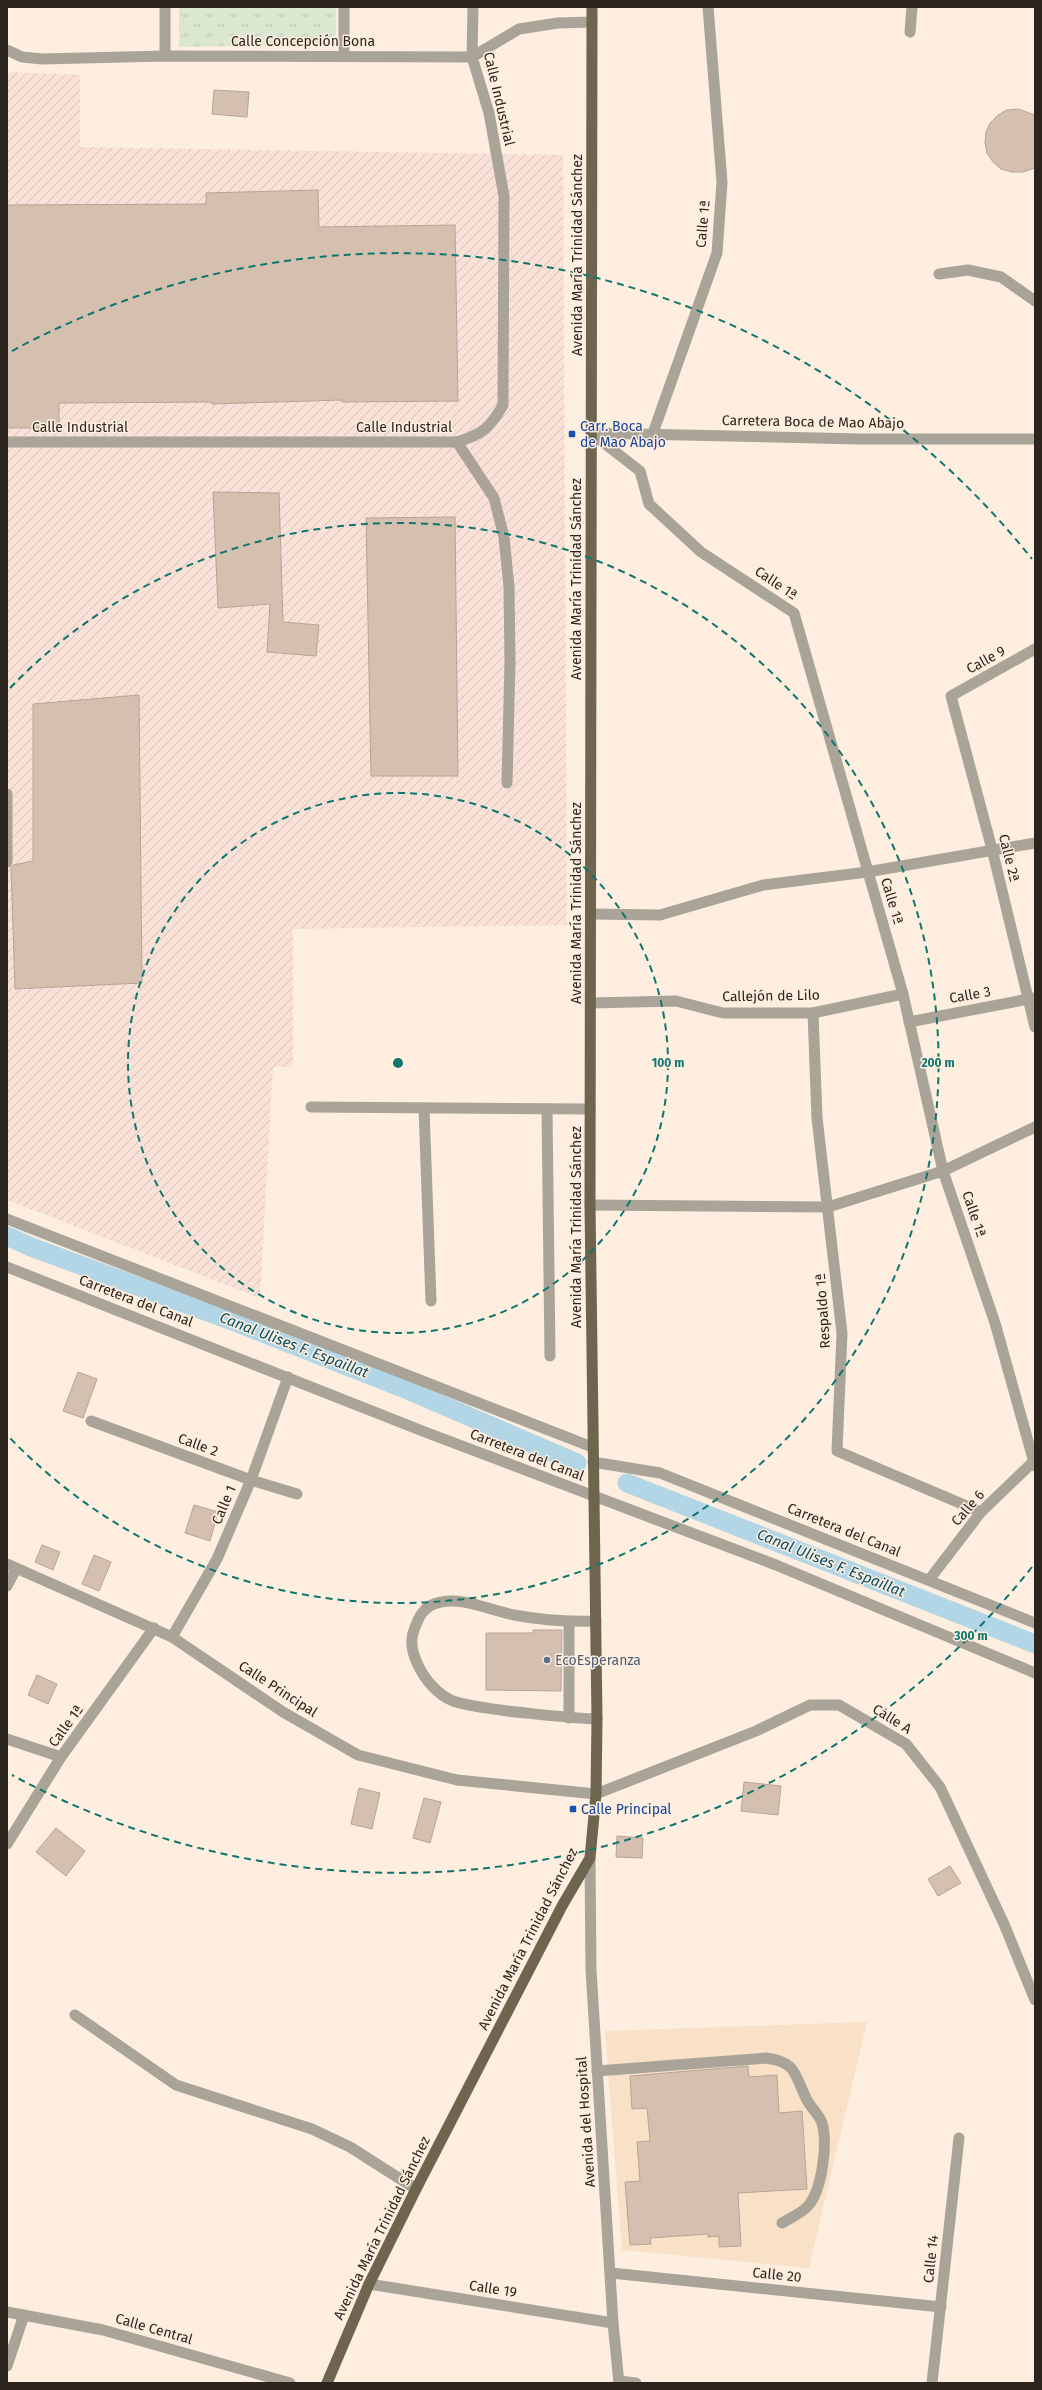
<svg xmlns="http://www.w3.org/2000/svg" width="1042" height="2390" font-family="'Fira Sans',sans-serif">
	<defs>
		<pattern id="industrial-furrows" width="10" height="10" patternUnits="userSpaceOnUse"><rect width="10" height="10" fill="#f9e1d7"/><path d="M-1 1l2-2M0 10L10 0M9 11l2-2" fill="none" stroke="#d6c1b8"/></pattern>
		<pattern id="park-tufts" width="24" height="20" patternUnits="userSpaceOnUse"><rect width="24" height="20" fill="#dce7d2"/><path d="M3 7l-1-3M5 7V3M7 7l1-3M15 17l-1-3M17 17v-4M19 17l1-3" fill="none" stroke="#bdc6b4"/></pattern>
	</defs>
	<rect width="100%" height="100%" fill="#fdeedf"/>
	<!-- built -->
	<polygon fill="#f9e1c8" points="867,2022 809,2268 622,2250 605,2031"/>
	<!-- industrial -->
	<polygon fill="url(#industrial-furrows)" points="7,72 80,75 80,147 563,155 567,925 293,929 293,1067 273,1067 260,1298 7,1200"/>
	<!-- park -->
	<polygon fill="url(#park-tufts)" points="179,7 336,7 336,44 179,47"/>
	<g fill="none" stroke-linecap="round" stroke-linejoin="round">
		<!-- canal -->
		<g stroke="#b2d6e5" stroke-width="19">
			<polyline points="7,1236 31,1247 227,1319 410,1391 577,1463"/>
			<polyline points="627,1483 1035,1644"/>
		</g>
	</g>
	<!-- building -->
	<g fill="#d5c0b0" stroke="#b8a394">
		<polygon points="214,90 249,92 247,117 212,114"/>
		<polygon points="1018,109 1035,115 1035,168 1023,172 1012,172 1001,169 993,162 987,153 985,143 986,132 990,123 998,115 1007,110"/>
		<polygon points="318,190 319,227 455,225 458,401 342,402 342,400 212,404 211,402 59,403 59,428 7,428 7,205 206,204 206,193"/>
		<polygon points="213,492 279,493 283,622 319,625 316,656 267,652 270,604 218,608"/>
		<polygon points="455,517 458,776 371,776 366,518"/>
		<polygon points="139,695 142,983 15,989 11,868 13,865 33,861 33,704"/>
		<polygon points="78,1372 97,1379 83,1418 63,1411"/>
		<polygon points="194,1505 218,1512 210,1541 185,1533"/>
		<polygon points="42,1545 60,1552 53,1570 35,1562"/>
		<polygon points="94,1555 111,1562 99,1591 82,1584"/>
		<polygon points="533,1630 562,1630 561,1691 486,1690 486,1633 533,1633"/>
		<polygon points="37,1675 57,1684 48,1704 28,1695"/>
		<polygon points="744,1782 781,1786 778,1815 741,1811"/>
		<polygon points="359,1788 380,1793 372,1829 351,1824"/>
		<polygon points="424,1798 441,1802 430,1843 413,1838"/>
		<polygon points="56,1828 85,1851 66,1876 36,1852"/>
		<polygon points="617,1836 643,1838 642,1858 616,1857"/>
		<polygon points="950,1866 961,1883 938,1896 928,1879"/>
		<polygon points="748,2066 749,2077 777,2075 779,2113 802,2111 807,2189 738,2193 741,2246 719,2247 719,2236 708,2237 708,2234 650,2238 651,2244 630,2245 625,2182 640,2181 637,2142 650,2141 647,2108 632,2109 630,2076"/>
	</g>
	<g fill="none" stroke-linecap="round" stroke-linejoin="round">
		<!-- service -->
		<g stroke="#a9a497" stroke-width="11">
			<polyline points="910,32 912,7"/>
			<polyline points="457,442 494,498 504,537 509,587 510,662 507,783"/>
			<polyline points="7,794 7,862"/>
			<polyline points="424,1108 431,1301"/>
			<polyline points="547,1109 550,1356"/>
			<path d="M596,1621C569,1622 541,1620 514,1615C492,1611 464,1597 441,1602C423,1605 418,1618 413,1633C410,1645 413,1654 418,1665C425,1680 438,1695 453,1701C470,1707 490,1708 507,1711C537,1714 567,1718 597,1719"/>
			<polyline points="569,1622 569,1718"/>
			<polyline points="75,2015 176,2085 312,2129 350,2147 416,2189"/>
			<path d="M597,2071L766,2058C796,2062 794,2073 806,2098C810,2107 819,2114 822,2123C828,2144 822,2190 808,2206C802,2213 790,2218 782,2223"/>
		</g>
		<!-- minor -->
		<g stroke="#a9a497" stroke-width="11">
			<polyline points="165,7 165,56"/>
			<polyline points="344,7 344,56"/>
			<polyline points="7,50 22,57 42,59 165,56 472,57 519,29 558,23 592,22"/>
			<polyline points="939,274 968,270 1001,277 1035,301"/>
			<polyline points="591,433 640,471 649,504 701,552 794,613 903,994 943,1171 995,1323 1035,1466"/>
			<polyline points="653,433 717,253 722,182 708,7"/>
			<path d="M7,442H457C483,434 490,428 503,405L504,196L489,113L472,57L473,7"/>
			<polyline points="1035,649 951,696 992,849 1035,1027"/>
			<polyline points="591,914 660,915 763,885 867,872 1035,843"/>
			<polyline points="591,1003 676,1001 723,1013 813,1013 903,994"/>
			<polyline points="813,1013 817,1118 842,1333 837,1451 981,1512"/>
			<polyline points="909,1022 1034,998"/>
			<polyline points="311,1107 590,1109"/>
			<polyline points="590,1205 828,1207 943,1171 1035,1127"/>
			<polyline points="7,1219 592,1447"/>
			<polyline points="7,1267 425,1432 776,1565 1035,1673"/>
			<polyline points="91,1421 251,1480 297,1494"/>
			<polyline points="593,1462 660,1473 1035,1623"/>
			<polyline points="7,1564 172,1637 283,1712 358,1755 457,1780 596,1794 756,1731 810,1705 839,1705 906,1744 940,1787 1004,1924 1035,2000"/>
			<polyline points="929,1580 981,1512 1035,1460"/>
			<polyline points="7,1586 16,1569"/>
			<polyline points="172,1637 217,1559 251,1480 288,1377"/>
			<polyline points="7,1739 61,1757"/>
			<polyline points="7,1844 61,1757 154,1628"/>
			<polyline points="590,1858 591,1970 613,2323 619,2383"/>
			<polyline points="611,2273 941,2307"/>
			<polyline points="369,2284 613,2323"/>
			<polyline points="7,2312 103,2330 290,2383"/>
			<polyline points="7,2366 24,2315"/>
			<polyline points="619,2381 636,2383"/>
			<polyline points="932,2383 959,2138"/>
		</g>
		<!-- tertiary -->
		<polyline stroke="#a9a497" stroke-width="11" points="591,433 860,439 1035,439"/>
		<!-- primary -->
		<polyline stroke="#6d654e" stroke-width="11" points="327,2383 369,2284 416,2189 562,1906 590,1858 596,1794 597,1719 590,1205 592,7"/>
	</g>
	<!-- distance rings -->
	<g fill="none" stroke="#0f766e" stroke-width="2" stroke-dasharray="7 5">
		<circle cx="398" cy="1063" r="270"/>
		<path d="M10 688A540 540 0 1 1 10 1438"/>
		<path d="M1032 1567A810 810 0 0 1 12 1775M12 351A810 810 0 0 1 1032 559"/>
	</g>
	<!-- markers -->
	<g fill="#1a4fb4" stroke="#fdeedf" stroke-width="1.5">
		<rect x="568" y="430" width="8" height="8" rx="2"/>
		<rect x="569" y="1805" width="8" height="8" rx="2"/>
	</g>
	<circle fill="#5c6f8a" stroke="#fdeedf" stroke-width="1.5" cx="547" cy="1660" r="4"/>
	<g text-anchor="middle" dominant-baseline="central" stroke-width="3" stroke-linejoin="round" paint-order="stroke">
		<!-- street labels -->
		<g font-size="14" fill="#2c251e" stroke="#fdeedf">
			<text x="303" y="41">Calle Concepción Bona</text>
			<text transform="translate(499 99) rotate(77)">Calle Industrial</text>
			<text transform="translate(703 224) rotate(-85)">Calle 1ª</text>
			<text transform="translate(577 255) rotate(-90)">Avenida María Trinidad Sánchez</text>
			<text transform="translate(813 422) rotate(1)">Carretera Boca de Mao Abajo</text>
			<text x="80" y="427">Calle Industrial</text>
			<text x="404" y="427">Calle Industrial</text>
			<text transform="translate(576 579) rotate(-90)">Avenida María Trinidad Sánchez</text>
			<text transform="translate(776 583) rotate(34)">Calle 1ª</text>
			<text transform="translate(986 660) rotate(-29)">Calle 9</text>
			<text transform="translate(1009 858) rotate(76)">Calle 2ª</text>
			<text transform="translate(892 901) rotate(73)">Calle 1ª</text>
			<text transform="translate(576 903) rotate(-90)">Avenida María Trinidad Sánchez</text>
			<text transform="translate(970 995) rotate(-10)">Calle 3</text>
			<text transform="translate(771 996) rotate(-1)">Callejón de Lilo</text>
			<text transform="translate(974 1214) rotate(71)">Calle 1ª</text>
			<text transform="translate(576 1227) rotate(-90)">Avenida María Trinidad Sánchez</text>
			<text transform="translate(136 1301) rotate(21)">Carretera del Canal</text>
			<text transform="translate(823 1311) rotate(-94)">Respaldo 1ª</text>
			<text transform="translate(198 1445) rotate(20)">Calle 2</text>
			<text transform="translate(527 1455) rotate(21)">Carretera del Canal</text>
			<text transform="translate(224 1505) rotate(-67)">Calle 1</text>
			<text transform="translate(968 1508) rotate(-49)">Calle 6</text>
			<text transform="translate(844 1530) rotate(22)">Carretera del Canal</text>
			<text transform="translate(278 1689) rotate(33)">Calle Principal</text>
			<text transform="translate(892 1719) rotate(32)">Calle A</text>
			<text transform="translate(66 1726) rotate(-54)">Calle 1ª</text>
			<text transform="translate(528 1939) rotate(-63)">Avenida María Trinidad Sánchez</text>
			<text transform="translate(586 2122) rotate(-94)">Avenida del Hospital</text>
			<text transform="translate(382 2228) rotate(-64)">Avenida María Trinidad Sánchez</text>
			<text transform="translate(931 2259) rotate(-84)">Calle 14</text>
			<text transform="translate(777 2275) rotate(6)">Calle 20</text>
			<text transform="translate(493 2289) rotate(9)">Calle 19</text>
			<text transform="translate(154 2329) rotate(16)">Calle Central</text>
		</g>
		<!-- transit labels -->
		<g font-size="14" fill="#164399" stroke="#fdeedf" text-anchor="start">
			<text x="580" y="426">Carr. Boca<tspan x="580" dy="16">de Mao Abajo</tspan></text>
			<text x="581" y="1809">Calle Principal</text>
		</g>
		<!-- service labels -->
		<g font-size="14" fill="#4e5e75" stroke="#fdeedf" text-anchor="start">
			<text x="555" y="1660">EcoEsperanza</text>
		</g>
		<!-- water labels -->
		<g font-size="15" font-style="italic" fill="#065066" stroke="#fdeedf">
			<text transform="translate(294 1345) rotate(21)">Canal Ulises F. Espaillat</text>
			<text transform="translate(831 1563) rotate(22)">Canal Ulises F. Espaillat</text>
		</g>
	</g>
	<circle cx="398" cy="1063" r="6" fill="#0f766e" stroke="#fdeedf" stroke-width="2"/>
	<g font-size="12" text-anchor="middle" font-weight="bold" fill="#0f766e" stroke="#fdeedf" stroke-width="3" stroke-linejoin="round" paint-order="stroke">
		<text x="668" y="1067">100 m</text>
		<text x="938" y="1067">200 m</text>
		<text x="971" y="1640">300 m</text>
	</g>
	<!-- border -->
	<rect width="1042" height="2390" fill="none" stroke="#2c251e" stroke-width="16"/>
</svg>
